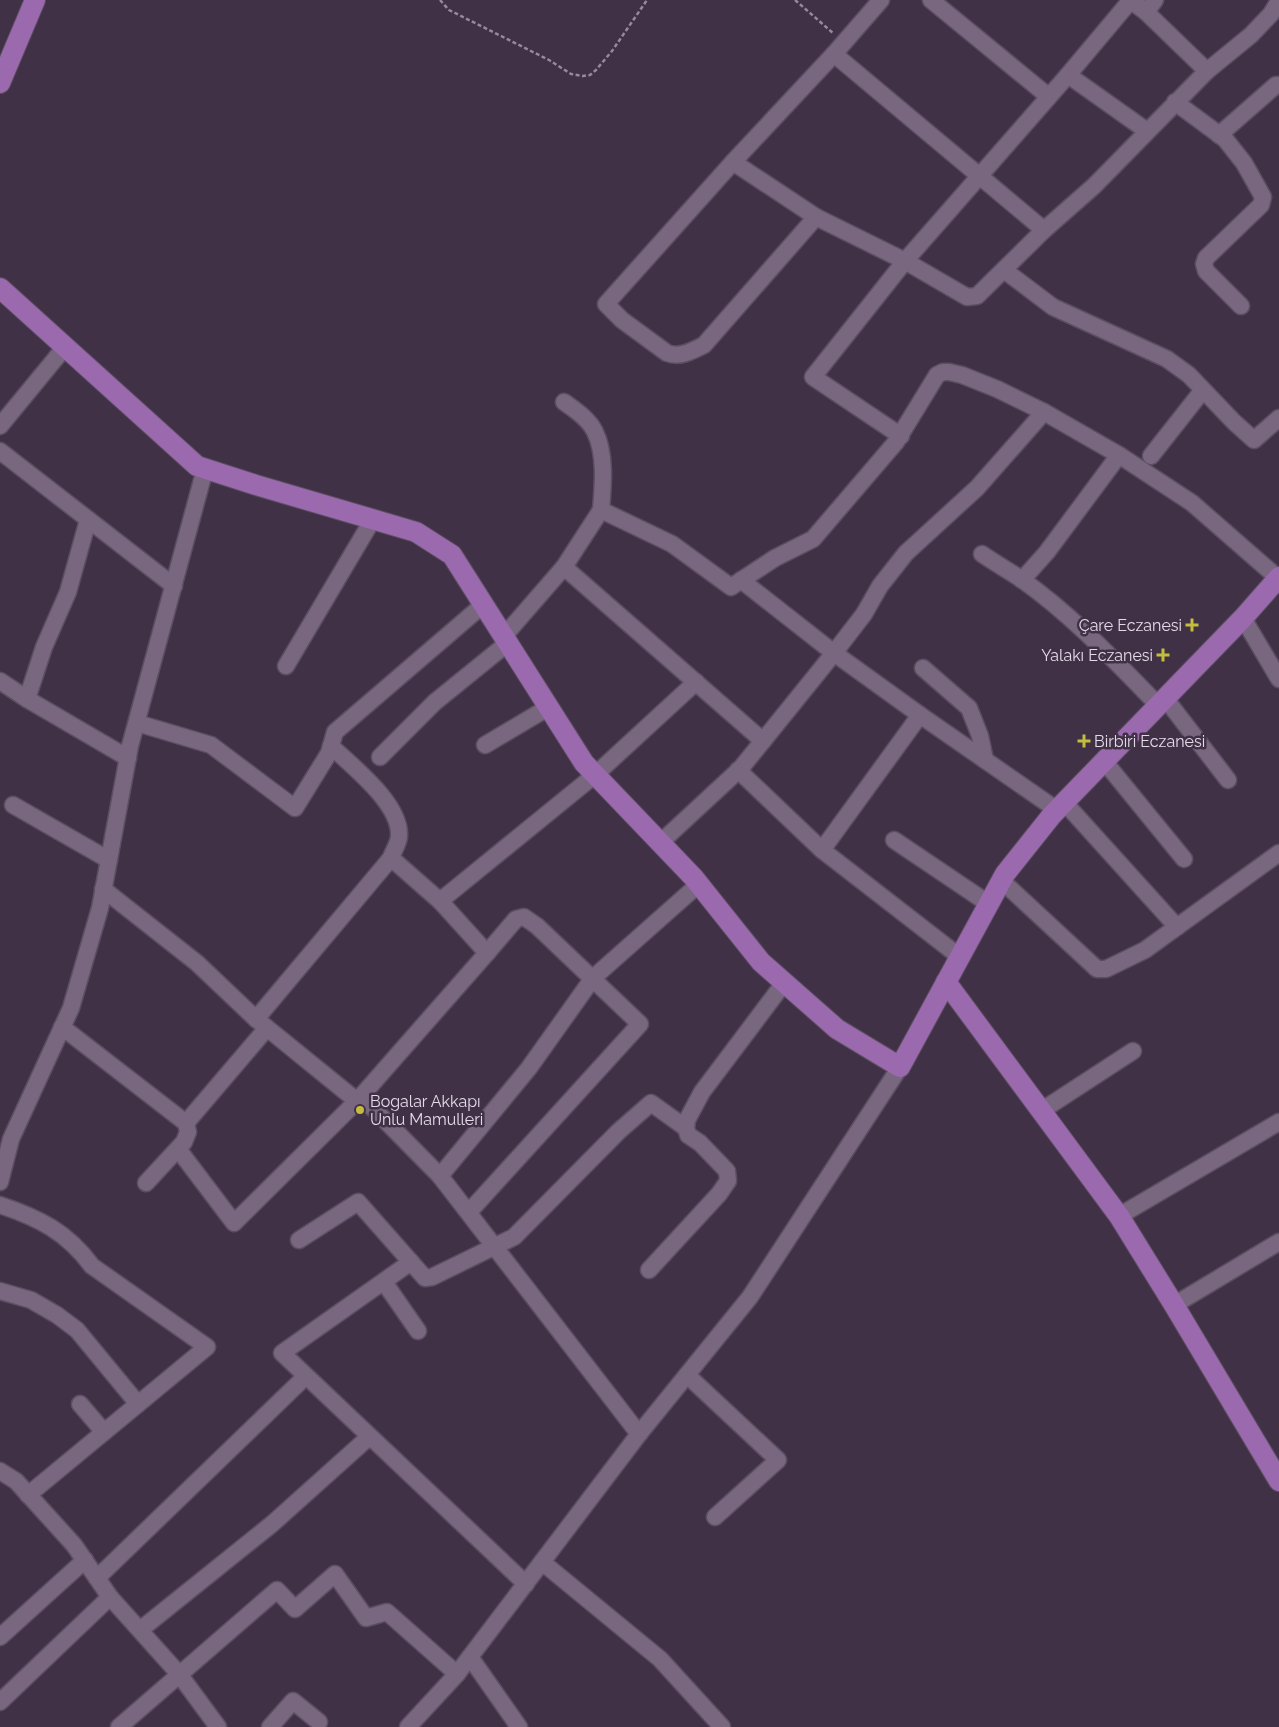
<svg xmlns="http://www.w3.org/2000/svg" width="1279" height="1727" font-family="Raleway,sans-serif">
	<rect width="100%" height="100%" fill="#403147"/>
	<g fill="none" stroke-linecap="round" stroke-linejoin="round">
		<defs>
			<g id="minor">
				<polyline points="881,0 834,54 733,162 816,217 905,261 967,297 977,296 1044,230 1094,186 1207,71 1251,35 1271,14 1279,1"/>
				<polyline points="931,0 1048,96"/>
				<polyline points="1130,0 1146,12 1207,71"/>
				<polyline points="1146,12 1155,0"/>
				<polyline points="834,54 1044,230"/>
				<polyline points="1068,75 1147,131"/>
				<polyline points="1175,102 1225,139 1244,163 1263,197 1261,205 1206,258 1204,264 1206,271 1241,306"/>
				<polyline points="1219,135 1276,85 1279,85"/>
				<path d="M733,162L606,304L622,320L667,353C680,358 692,351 704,345L816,217"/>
				<polyline points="1004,270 1053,307 1167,359 1189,375 1234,422 1254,440 1279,418"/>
				<path d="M564,402C575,410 589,419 595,432C606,454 603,486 601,510L672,544L731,587L775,558L813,539L896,442L937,375L943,372H949L962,375L997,389L1044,412L1119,455L1192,503L1278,578"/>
				<polyline points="0,426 65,347"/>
				<polyline points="901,436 813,377 905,261 1068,75 1131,0"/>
				<polyline points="0,451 174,586"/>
				<polyline points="1151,456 1203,390"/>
				<path d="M982,554C995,563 1009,571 1021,579C1072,615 1115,661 1158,705"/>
				<polyline points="564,567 763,741"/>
				<polyline points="741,580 834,653 920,715 1057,810"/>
				<polyline points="1022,580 1047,552 1119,455"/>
				<polyline points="1243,618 1279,679"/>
				<polyline points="504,636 564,567 601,510"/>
				<polyline points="286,666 373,519"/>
				<polyline points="923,668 969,708 980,736 985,760"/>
				<polyline points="0,681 27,699 44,647 68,592 88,520"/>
				<polyline points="1165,698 1228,780"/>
				<polyline points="27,699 128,758"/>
				<polyline points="137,723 211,745 295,808 329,753 335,732 484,604"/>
				<polyline points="485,745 549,707"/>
				<path d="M331,746C353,767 401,804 399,836C399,843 393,851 391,858L440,901L596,774L696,682"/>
				<polyline points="380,757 435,702 509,642"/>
				<polyline points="1104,761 1184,859"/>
				<polyline points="738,770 822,850 920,715"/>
				<polyline points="1064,802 1177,927"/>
				<polyline points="13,805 109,860"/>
				<polyline points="894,840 989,904"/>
				<polyline points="660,843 741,768 834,653 864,614 880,586 906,553 977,488 1044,412"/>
				<polyline points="822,850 960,957"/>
				<polyline points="1002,881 1097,969 1106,969 1145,950 1279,853"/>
				<polyline points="103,889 197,963 256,1019 357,1101 487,953 440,901"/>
				<polyline points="256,1019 391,858"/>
				<polyline points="62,1027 186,1123 188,1132 184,1142 146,1183"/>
				<polyline points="361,1096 440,1176 639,1434"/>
				<polyline points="1041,1111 1133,1051"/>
				<polyline points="186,1123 267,1028"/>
				<polyline points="178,1149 234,1223 357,1101"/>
				<polyline points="440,1176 529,1068 593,978 699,884"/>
				<polyline points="0,1182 11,1139 71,1008 100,908 130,746 205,469"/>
				<path d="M0,1205C39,1218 67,1232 92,1266L207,1347L28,1495"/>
				<polyline points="469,1212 640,1024 537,926 524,917 516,919 487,953"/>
				<polyline points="1119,1216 1279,1122"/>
				<polyline points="299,1240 358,1202 425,1278 432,1277 514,1237 619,1131 651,1103 686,1128"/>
				<polyline points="411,1262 282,1353 526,1584"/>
				<polyline points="649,1270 719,1194 728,1181 727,1171 700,1143 688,1135 686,1128 687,1120 702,1092 784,983"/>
				<polyline points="384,1282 418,1331"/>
				<polyline points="0,1291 31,1300 57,1315 77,1330 138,1404"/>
				<polyline points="1174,1305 1279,1242"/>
				<polyline points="687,1375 778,1460 715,1517"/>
				<polyline points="80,1404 104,1432"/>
				<polyline points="0,1471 16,1481 74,1545 110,1597 179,1674 218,1727"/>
				<polyline points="542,1562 660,1659 722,1727"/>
				<polyline points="97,1578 305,1377"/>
				<polyline points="140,1630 272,1524 369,1437"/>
				<polyline points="0,1637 85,1560"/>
				<polyline points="470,1657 519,1727"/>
				<polyline points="0,1702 110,1597"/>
				<polyline points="119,1727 277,1590 295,1609 335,1574 366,1618 387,1612 457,1674"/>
				<polyline points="270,1727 293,1701 319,1722"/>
				<polyline points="408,1727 457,1674 639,1434 750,1297 900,1067"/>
			</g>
			<g id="major">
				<polyline points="0,83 35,0"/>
				<polyline points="0,288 197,466 256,485 416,532 452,555 584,763 694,878 761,962 837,1029 900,1067 1005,874 1052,815 1243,618 1279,577"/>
				<polyline points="946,982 1119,1216 1174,1305 1279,1481"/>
			</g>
		</defs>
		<!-- minor casing -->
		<use href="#minor" stroke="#5c4e61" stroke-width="19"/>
		<!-- major casing -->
		<use href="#major" stroke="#5c4e61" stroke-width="22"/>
		<!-- path -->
		<g stroke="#96899b" stroke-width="2.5" stroke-dasharray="4 2.5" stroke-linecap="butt">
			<polyline points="440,0 449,10 549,60 571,74 583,76 590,75 596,70 612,51 647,0"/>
			<polyline points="795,0 833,33"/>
		</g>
		<!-- minor -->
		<use href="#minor" stroke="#796780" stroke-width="16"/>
		<!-- major -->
		<use href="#major" stroke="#9b69ae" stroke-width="20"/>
	</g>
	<!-- markers -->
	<g fill="#c4bc3d" stroke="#403147" stroke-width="2">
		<path d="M1189.5 617.5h5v5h5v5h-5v5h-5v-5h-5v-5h5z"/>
		<path d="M1160.5 647.5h5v5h5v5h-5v5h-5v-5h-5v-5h5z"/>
		<path d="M1081.5 733.5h5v5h5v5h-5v5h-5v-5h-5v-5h5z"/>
		<circle cx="360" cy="1110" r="5"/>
	</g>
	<g text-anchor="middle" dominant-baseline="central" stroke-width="5" stroke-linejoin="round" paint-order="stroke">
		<!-- poi labels -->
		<g font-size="16" fill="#e4dae8" stroke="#403147" text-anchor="end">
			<text x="1182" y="625">Çare Eczanesi</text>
			<text x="1153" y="655">Yalakı Eczanesi</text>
			<text x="1094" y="741" text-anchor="start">Birbiri Eczanesi</text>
			<text x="370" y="1101" text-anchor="start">Bogalar Akkapı<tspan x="370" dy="18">Unlu Mamulleri</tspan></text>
		</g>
	</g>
</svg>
